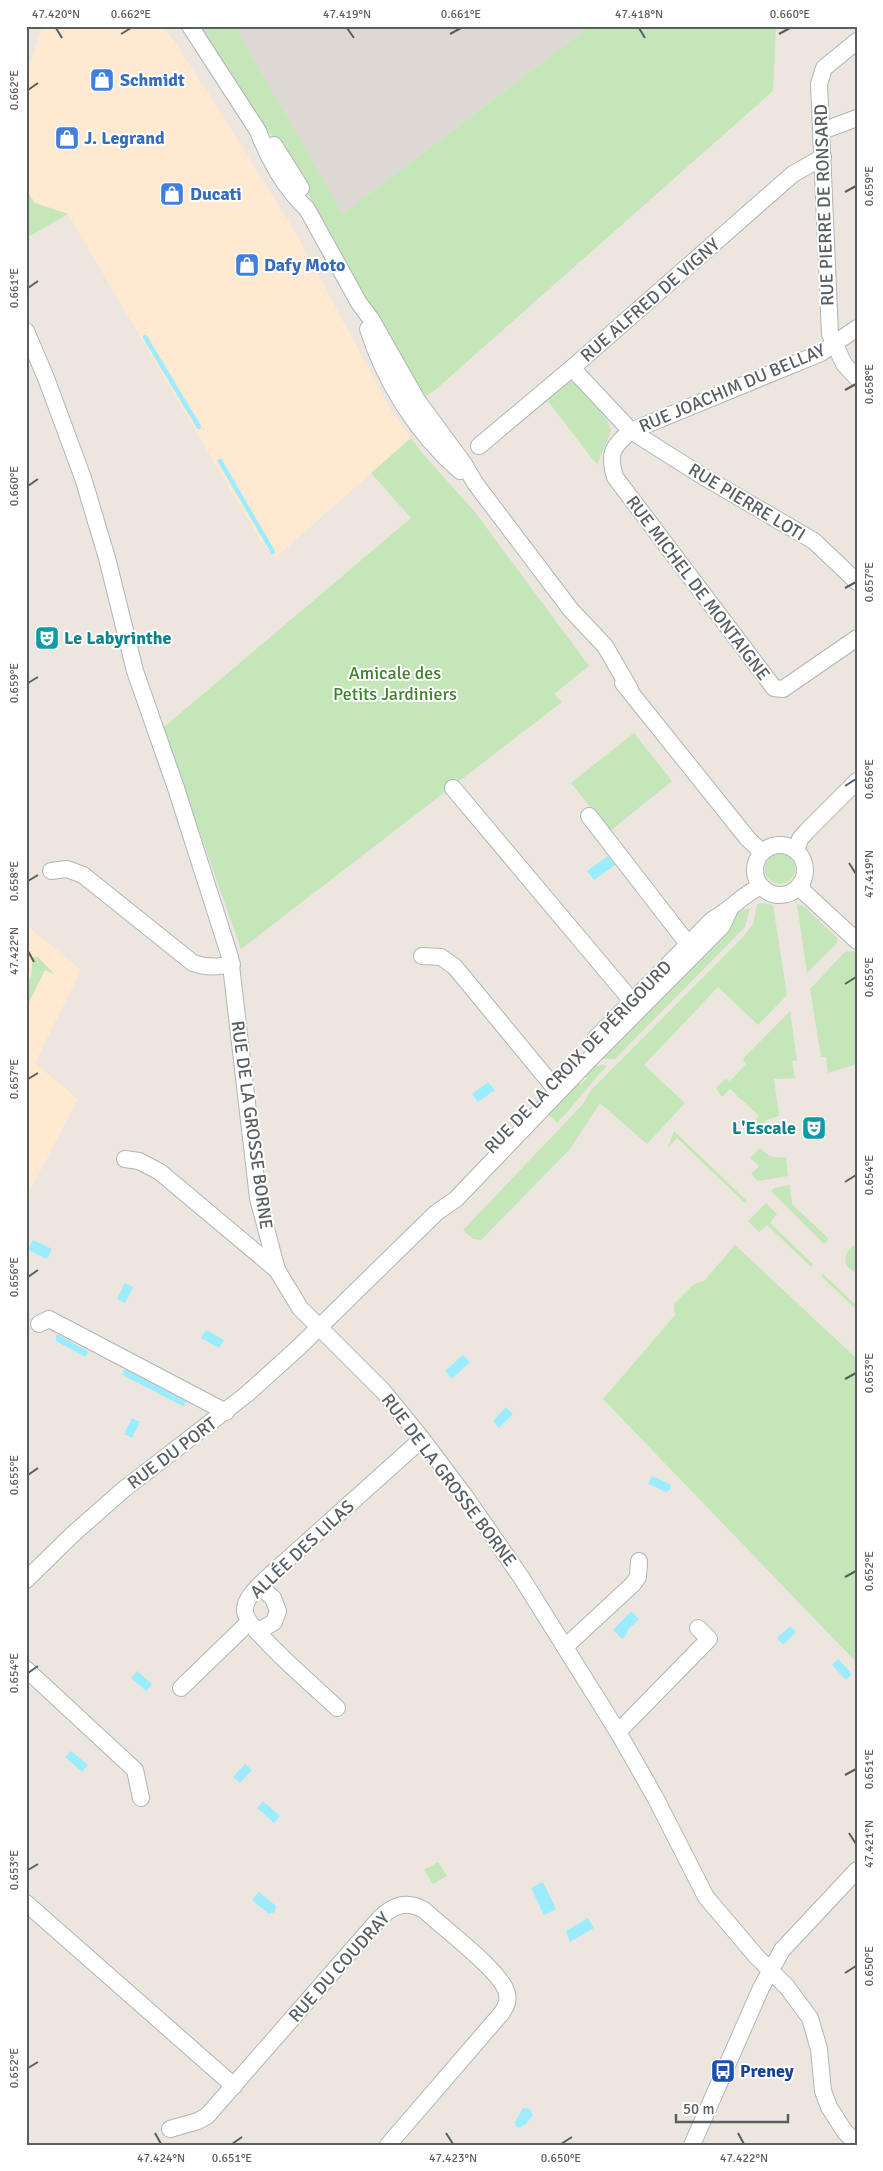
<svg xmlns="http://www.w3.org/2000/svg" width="883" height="2171" font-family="Signika,sans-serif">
	<rect width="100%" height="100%" fill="#ece6df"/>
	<!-- commercial -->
	<g fill="#ffe9d1">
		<polygon points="43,26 164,26 210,96 295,232 392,412 411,438 275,558 263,545 68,214 35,203 26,190 26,76"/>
		<polygon points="26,925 81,970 35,1063 78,1099 26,1198"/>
	</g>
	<!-- industrial -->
	<polygon fill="#ddd8d4" points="235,26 590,26 343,214"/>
	<!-- green -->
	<g fill="#c4e6b9">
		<polygon points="198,26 235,26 343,214 590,26 776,26 773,91 435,390 422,399 294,169"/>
		<polygon points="26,190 35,203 68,214 26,238"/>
		<polygon points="569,381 578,384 607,420 611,431 597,465 547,400 559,387"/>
		<polygon points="411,438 423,454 475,512 589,666 554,694 562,702 241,949 163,728 411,518 371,473"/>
		<polygon points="634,733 672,781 610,831 571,783"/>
		<circle cx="780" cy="869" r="15"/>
		<polygon points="764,903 773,905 787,995 758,1025 718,987 644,1065 685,1103 647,1144 600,1103 570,1149 481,1240 473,1239 463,1230 583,1104 592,1089 743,937 753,924 757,904"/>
		<polygon points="797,904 805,907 838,939 836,944 807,973"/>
		<polygon points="743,908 745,910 750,908 745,927 615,1059 603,1059 597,1057 724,929"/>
		<polygon points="853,951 857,953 857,1064 828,1073 826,1057 821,1057 810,989 845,952"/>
		<polygon points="33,957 38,957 55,975 45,970 26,1008 26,985 31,976"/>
		<polygon points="790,1011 797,1060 792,1061 795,1078 774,1079 779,1116 767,1120 757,1130 751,1124 759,1116 730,1089 723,1096 721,1096 716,1088 725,1079 730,1081 746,1064 743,1059"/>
		<path d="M602,1065L607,1066C589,1084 575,1105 557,1123L548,1114L578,1083L581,1085L587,1078L585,1076L595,1066Z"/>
		<polygon points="674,1131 747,1201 745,1203 677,1138 668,1147"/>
		<path d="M760,1148C768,1156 774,1159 786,1157L788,1176L758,1181L751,1174L759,1166L750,1158Z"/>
		<polygon points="790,1185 792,1204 828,1238 827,1242 823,1243 771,1191 774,1188"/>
		<polygon points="766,1203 777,1214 770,1223 813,1264 811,1267 767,1225 759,1232 748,1221"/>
		<path d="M857,1244V1272C840,1268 843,1250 857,1244Z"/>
		<polygon points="735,1245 857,1359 857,1663 603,1399 676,1314 674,1312 674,1304 694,1284 704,1281"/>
		<polygon points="823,1274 857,1306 857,1310 821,1276"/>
		<polygon points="438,1862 447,1876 433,1884 424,1870"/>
	</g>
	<!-- water -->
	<g fill="#9cecff">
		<polygon points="608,856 615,865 594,880 587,871"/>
		<polygon points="488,1082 495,1090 478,1102 472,1094"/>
		<polygon points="33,1240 52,1249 47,1259 28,1250"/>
		<polygon points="125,1283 133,1287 125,1303 117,1299"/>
		<polygon points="206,1330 224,1340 219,1348 201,1338"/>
		<polygon points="56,1335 59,1335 89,1352 85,1357 56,1341"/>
		<polygon points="463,1355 470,1362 452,1379 445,1371"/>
		<polygon points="124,1370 127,1370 187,1402 183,1406 124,1376 122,1374"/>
		<polygon points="506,1407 513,1414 499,1428 493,1421"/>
		<polygon points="132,1418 140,1422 132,1438 124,1434"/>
		<polygon points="652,1476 670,1484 671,1489 666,1492 648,1484"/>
		<polygon points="631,1611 639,1619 627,1631 627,1634 622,1639 613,1630"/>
		<polygon points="790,1626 796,1632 783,1645 777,1638"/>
		<polygon points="838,1659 852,1674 846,1680 832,1665"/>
		<polygon points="137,1671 152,1684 146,1691 131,1678"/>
		<polygon points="71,1751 88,1765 82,1772 65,1757"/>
		<polygon points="245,1764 252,1770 240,1783 233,1777"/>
		<polygon points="263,1801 280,1816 274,1823 257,1808"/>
		<polygon points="543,1882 556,1909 544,1915 531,1888"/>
		<polygon points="259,1892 276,1906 275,1912 269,1914 252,1900"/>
		<polygon points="588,1918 594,1928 570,1942 566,1931"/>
		<polygon points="523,2108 530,2109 533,2115 526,2124 519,2128 516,2126 515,2122"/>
	</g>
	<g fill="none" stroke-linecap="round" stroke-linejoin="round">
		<!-- stream -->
		<g stroke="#9cecff" stroke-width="4.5">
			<polyline points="145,337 199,427"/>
			<polyline points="220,461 273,552"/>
		</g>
		<defs>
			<g id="minor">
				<path d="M190,26L258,131C268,158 285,189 307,209L359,303L371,319L417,400L464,464L475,483L571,610L605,646L630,689"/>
				<polyline points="857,41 824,68 819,84 830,334 844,364 857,378"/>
				<polyline points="822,131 857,118"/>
				<polyline points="274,145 301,188"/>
				<path d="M857,328L821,353L631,431C612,447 608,453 615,477L774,688L783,689L857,638"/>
				<path d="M368,329C385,382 417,434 460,471"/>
				<polyline points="26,331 46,378 83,478 107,558 135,671 176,788 230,957 258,1198 277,1270 300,1308 383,1391 422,1439 467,1499 521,1577 618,1732 655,1797 706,1897 756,1956 787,1987 810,2018 819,2049 823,2091 829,2107 845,2132 857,2143"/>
				<polyline points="572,368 631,431 704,477 814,541 857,582"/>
				<polyline points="479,446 572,368 793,174 823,157"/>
				<polyline points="623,683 748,839 762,852"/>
				<polyline points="453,788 631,1000"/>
				<polyline points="589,816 688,944"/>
				<circle cx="780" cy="870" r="25"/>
				<polyline points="796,851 800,839 807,831 857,781"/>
				<path d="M51,871L67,869L83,875L193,963C207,968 218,967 232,964"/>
				<polyline points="800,884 804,892 857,941"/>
				<polyline points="422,956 441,957 455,967 558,1092"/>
				<path d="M596,1038L712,920C730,910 742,895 761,886"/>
				<polyline points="125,1159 139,1161 160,1172 277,1270"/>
				<polyline points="39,1324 49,1319 226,1412"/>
				<polyline points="26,1580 72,1535 123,1490 247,1394 298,1348 436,1213 456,1199 592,1057 722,926 729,911"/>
				<polyline points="257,1632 274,1622 278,1611 273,1598 259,1586"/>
				<polyline points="565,1647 633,1584 638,1577 639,1561"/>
				<polyline points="26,1669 135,1770 141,1798"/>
				<polyline points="181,1688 249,1622"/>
				<path d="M337,1708C322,1693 245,1628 245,1611C244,1598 259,1586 268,1577L422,1439"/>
				<polyline points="618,1732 709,1639 698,1628"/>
				<polyline points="26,1903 234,2086"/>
				<path d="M170,2129L198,2121L207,2116L379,1919C393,1905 406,1900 424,1910C442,1927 504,1973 507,1994C509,2002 505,2009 500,2015L388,2145"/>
				<polyline points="692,2145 761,1988 782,1950 857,1870"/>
			</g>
		</defs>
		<!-- minor casing -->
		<use href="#minor" stroke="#b0b5b8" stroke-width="18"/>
		<!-- minor -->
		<use href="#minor" stroke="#fff" stroke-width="16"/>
	</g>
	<!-- ticks -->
	<path fill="none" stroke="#585e61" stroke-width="2" d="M56,28L62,38M347,28L354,38M639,28L645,38M121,34L131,28M450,34L461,28M779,34L790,28M28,90L38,83M845,192L856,186M28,288L38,281M845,390L856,384M28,486L38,479M845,588L856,582M28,683L38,677M845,786L856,779M849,863L856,874M28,881L38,875M28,951L34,962M845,984L856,977M28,1079L38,1073M845,1182L856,1175M28,1277L38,1270M845,1379L856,1373M28,1475L38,1468M845,1577L856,1571M28,1673L38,1666M845,1775L856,1769M849,1833L856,1844M28,1870L38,1864M845,1973L856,1966M28,2068L38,2062M155,2133L161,2144M446,2133L453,2144M738,2133L744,2144M232,2144L242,2137M561,2144L572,2137"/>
	<!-- icons -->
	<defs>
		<symbol id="shop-square" viewBox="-11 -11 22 22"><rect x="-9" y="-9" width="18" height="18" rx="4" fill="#3f7fe0" stroke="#fff"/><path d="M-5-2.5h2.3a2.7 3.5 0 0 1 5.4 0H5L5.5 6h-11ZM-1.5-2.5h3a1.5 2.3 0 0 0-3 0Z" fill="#fff"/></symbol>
		<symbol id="theatre-square" viewBox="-11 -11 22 22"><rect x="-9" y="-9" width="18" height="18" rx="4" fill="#0f9aa8" stroke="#fff"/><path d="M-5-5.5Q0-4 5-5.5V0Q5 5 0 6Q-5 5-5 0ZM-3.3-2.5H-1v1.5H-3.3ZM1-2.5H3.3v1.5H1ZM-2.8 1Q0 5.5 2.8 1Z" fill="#fff"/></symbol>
		<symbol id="bus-square" viewBox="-11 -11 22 22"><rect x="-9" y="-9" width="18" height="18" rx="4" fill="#1a4fb4" stroke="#fff"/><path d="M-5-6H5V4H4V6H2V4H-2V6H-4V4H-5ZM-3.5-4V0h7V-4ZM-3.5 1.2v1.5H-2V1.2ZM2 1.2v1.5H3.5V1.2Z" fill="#fff"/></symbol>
	</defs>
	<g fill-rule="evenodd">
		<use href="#shop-square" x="88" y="66" width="28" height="28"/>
		<use href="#shop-square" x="53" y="124" width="28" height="28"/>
		<use href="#shop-square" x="158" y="180" width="28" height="28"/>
		<use href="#shop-square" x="233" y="251" width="28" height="28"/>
		<use href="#theatre-square" x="33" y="624" width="28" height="28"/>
		<use href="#theatre-square" x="800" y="1114" width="28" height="28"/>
		<use href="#bus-square" x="709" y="2057" width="28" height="28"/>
	</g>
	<g text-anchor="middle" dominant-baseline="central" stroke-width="4" stroke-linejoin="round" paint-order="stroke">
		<!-- shop labels -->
		<g font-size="18" font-weight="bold" fill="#366cbe" stroke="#fff" text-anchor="start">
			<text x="120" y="80">Schmidt</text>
			<text x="84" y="138">J. Legrand</text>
			<text x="190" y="194">Ducati</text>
			<text x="264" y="265">Dafy Moto</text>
		</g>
		<!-- street labels -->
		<g font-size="18" fill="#585e61" stroke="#fff">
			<text transform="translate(824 205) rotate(-92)">RUE PIERRE DE RONSARD</text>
			<text transform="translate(650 300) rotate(-41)">RUE ALFRED DE VIGNY</text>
			<text transform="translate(732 388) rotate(-23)">RUE JOACHIM DU BELLAY</text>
			<text transform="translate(747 502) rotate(31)">RUE PIERRE LOTI</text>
			<text transform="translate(698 588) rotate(53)">RUE MICHEL DE MONTAIGNE</text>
			<text transform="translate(578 1057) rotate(-46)">RUE DE LA CROIX DE PÉRIGOURD</text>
			<text transform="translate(252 1125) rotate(82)">RUE DE LA GROSSE BORNE</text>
			<text transform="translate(172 1453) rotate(-37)">RUE DU PORT</text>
			<text transform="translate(449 1480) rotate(53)">RUE DE LA GROSSE BORNE</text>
			<text transform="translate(302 1549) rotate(-43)">ALLÉE DES LILAS</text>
			<text transform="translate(339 1967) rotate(-48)">RUE DU COUDRAY</text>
		</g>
		<!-- culture labels -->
		<g font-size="18" font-weight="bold" fill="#0d838f" stroke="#fff" text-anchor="start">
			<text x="64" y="638">Le Labyrinthe</text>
			<text x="796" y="1128" text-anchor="end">L'Escale</text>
		</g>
		<!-- park labels -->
		<g font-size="18" fill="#3f822e" stroke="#fff">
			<text x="395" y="673">Amicale des<tspan x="395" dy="21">Petits Jardiniers</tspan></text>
		</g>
		<!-- transit labels -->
		<g font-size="18" font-weight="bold" fill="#164399" stroke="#fff" text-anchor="start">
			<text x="740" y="2071">Preney</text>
		</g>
	</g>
	<!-- border -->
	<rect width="883" height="2171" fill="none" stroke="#ffffff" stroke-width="55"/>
	<!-- scale -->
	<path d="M676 2114v8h112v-8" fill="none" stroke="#585e61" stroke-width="2.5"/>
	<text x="683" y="2114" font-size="15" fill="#585e61" stroke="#ffffff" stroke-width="4" paint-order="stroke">50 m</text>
	<rect x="28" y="28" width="828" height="2116" fill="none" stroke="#585e61" stroke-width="2"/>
	<g font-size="12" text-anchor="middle" fill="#585e61">
		<text x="56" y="18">47.420°N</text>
		<text x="131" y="18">0.662°E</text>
		<text x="347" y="18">47.419°N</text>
		<text x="461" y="18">0.661°E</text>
		<text x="639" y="18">47.418°N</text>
		<text x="790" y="18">0.660°E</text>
		<text transform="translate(14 90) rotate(-90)" y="4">0.662°E</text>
		<text transform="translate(869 186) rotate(-90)" y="4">0.659°E</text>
		<text transform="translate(14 288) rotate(-90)" y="4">0.661°E</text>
		<text transform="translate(869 384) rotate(-90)" y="4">0.658°E</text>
		<text transform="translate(14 486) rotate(-90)" y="4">0.660°E</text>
		<text transform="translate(869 582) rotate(-90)" y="4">0.657°E</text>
		<text transform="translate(14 683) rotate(-90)" y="4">0.659°E</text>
		<text transform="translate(869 779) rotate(-90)" y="4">0.656°E</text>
		<text transform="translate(869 874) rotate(-90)" y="4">47.419°N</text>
		<text transform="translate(14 881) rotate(-90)" y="4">0.658°E</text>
		<text transform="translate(14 951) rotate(-90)" y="4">47.422°N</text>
		<text transform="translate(869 977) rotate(-90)" y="4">0.655°E</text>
		<text transform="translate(14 1079) rotate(-90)" y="4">0.657°E</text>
		<text transform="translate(869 1175) rotate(-90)" y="4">0.654°E</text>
		<text transform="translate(14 1277) rotate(-90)" y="4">0.656°E</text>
		<text transform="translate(869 1373) rotate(-90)" y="4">0.653°E</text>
		<text transform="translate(14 1475) rotate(-90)" y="4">0.655°E</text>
		<text transform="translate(869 1571) rotate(-90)" y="4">0.652°E</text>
		<text transform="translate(14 1673) rotate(-90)" y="4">0.654°E</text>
		<text transform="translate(869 1769) rotate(-90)" y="4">0.651°E</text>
		<text transform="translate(869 1844) rotate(-90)" y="4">47.421°N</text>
		<text transform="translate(14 1870) rotate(-90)" y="4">0.653°E</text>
		<text transform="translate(869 1966) rotate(-90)" y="4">0.650°E</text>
		<text transform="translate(14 2068) rotate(-90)" y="4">0.652°E</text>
		<text x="161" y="2162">47.424°N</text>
		<text x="232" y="2162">0.651°E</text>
		<text x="453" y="2162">47.423°N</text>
		<text x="561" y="2162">0.650°E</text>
		<text x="744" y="2162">47.422°N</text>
	</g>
</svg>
